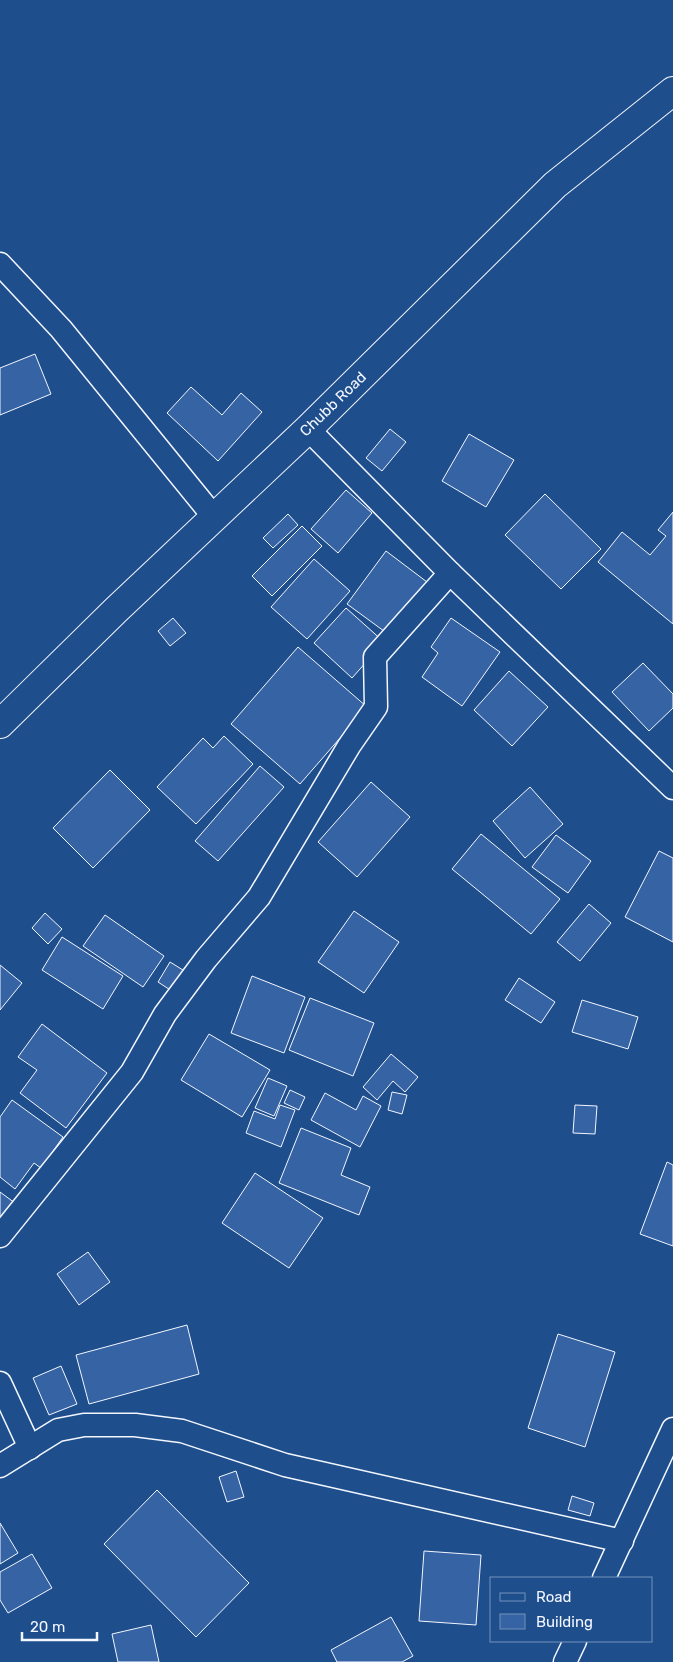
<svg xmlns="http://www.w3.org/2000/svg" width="673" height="1662" font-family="Rubik,sans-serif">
	<rect width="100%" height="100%" fill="#1f4e8c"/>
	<!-- building -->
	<g fill="#3563a3" stroke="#f2f6ff">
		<polygon points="35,354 51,394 0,415 0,368"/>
		<polygon points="191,387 222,415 241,393 262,412 218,461 167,413"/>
		<polygon points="390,429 406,442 382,471 366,458"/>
		<polygon points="469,434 514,460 486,507 442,481"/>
		<polygon points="346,490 372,513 338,553 311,529"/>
		<polygon points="545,494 601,549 561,589 505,535"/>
		<polygon points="673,512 673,624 598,562 622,532 650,555 666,536 658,530"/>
		<polygon points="288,514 298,525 273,548 263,538"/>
		<polygon points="302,526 322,546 272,596 252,576"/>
		<polygon points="386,551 427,582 388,634 347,604"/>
		<polygon points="314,559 350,591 307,639 271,607"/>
		<polygon points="346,608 384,642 352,678 314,643"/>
		<polygon points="173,618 186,633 170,646 158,631"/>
		<polygon points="451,618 500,652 462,706 422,677 438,653 431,647"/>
		<polygon points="298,647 367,707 300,784 231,724"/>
		<polygon points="643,663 673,694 673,708 649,731 612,692"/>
		<polygon points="509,671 548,707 512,746 474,710"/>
		<polygon points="224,736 253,764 196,824 157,787 203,738 213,748"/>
		<polygon points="260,766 284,787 218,861 195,841"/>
		<polygon points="110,770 150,810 93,868 53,828"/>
		<polygon points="371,782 410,817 357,877 318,842"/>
		<polygon points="530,787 563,824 525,858 493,821"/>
		<polygon points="481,834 560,899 531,934 452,869"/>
		<polygon points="556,835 591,861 568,893 532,867"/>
		<polygon points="659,851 673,858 673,942 625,917"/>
		<polygon points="589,904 611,923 580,961 557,942"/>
		<polygon points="354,911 399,942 364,993 318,962"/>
		<polygon points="45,913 62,929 48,944 32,928"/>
		<polygon points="105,915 164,956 143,987 83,946"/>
		<polygon points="62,937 123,976 103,1009 42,970"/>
		<polygon points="170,962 191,975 178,995 158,982"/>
		<polygon points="0,965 22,983 0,1010"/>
		<polygon points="252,976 305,997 284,1053 231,1033"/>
		<polygon points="519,978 555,1002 541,1023 505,1000"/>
		<polygon points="310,998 374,1023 353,1076 289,1050"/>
		<polygon points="582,1000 638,1017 628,1049 572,1032"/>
		<polygon points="42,1024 107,1073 66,1128 20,1093 37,1070 18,1057"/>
		<polygon points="209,1034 270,1070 242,1117 181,1080"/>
		<polygon points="391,1054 418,1077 405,1092 393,1081 377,1100 363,1087"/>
		<polygon points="268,1078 287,1086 274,1116 255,1108"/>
		<polygon points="290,1090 305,1097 299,1110 284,1103"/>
		<polygon points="392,1092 407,1095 402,1114 388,1110"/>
		<polygon points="325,1093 356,1110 363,1096 381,1106 360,1147 311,1120"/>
		<polygon points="12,1100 63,1137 41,1168 34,1163 15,1189 0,1177 0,1117"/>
		<polygon points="280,1105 295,1110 281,1147 246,1133 254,1111 275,1119"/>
		<polygon points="575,1105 597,1106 595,1134 573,1133"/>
		<polygon points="301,1128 351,1148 341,1175 370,1187 359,1215 279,1183"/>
		<polygon points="667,1162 673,1165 673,1246 640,1234"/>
		<polygon points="255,1173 323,1218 289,1268 222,1223"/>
		<polygon points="0,1192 19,1206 0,1231"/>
		<polygon points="88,1252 110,1282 79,1305 57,1274"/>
		<polygon points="187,1325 199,1374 89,1404 76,1355"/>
		<polygon points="558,1334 615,1352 585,1447 528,1428"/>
		<polygon points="61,1366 77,1404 49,1415 33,1378"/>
		<polygon points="236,1471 244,1497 227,1502 219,1477"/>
		<polygon points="157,1490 249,1583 196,1637 104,1544"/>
		<polygon points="572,1496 594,1503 590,1516 568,1510"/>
		<polygon points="0,1523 18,1553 0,1564"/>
		<polygon points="424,1551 481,1555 476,1625 419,1621"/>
		<polygon points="32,1554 52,1588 8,1613 0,1600 0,1572"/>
		<polygon points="391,1617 413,1656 402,1662 337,1662 331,1650"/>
		<polygon points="151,1625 159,1662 118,1662 112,1634"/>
	</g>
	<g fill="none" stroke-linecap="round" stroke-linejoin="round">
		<defs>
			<g id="street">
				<polyline points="0,264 61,329 214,517"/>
				<polyline points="308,429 450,573 673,788"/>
				<polyline points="0,1236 132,1072 165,1014 206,959 259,897 349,746 376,707 375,657 450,573"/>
				<polyline points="0,1383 30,1448"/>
				<polyline points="0,1466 58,1430 84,1425 135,1425 182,1431 285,1465 622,1541"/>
				<polyline points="604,1578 673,1429"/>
				<polyline points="565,1662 575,1641"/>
			</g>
			<polyline id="secondary" points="0,724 116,610 308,429 555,185 673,91"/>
		</defs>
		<!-- street casing -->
		<use href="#street" stroke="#f2f6ff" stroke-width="25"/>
		<!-- secondary casing -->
		<use href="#secondary" stroke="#f2f6ff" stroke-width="30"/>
		<!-- street -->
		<use href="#street" stroke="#1f4e8c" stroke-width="22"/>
		<!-- secondary -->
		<use href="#secondary" stroke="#1f4e8c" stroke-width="28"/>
	</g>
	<g text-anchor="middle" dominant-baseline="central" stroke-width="4" stroke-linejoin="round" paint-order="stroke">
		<!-- street labels -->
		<g font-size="15" fill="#f2f6ff" stroke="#1f4e8c">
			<text transform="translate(333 404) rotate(-44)">Chubb Road</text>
		</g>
	</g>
	<!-- legend -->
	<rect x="490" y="1577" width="162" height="65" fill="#1f4e8c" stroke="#7391ba"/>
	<rect x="500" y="1593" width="25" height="8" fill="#1f4e8c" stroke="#7391ba"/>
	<text x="536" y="1602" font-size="15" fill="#f2f6ff">Road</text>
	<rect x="500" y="1614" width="25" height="15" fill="#3563a3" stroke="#7391ba"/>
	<text x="536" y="1627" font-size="15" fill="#f2f6ff">Building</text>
	<!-- scale -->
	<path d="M22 1632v8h75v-8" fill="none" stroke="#f2f6ff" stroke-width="2.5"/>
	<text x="30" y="1632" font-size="15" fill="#f2f6ff" stroke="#1f4e8c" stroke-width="4" paint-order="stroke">20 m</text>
</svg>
